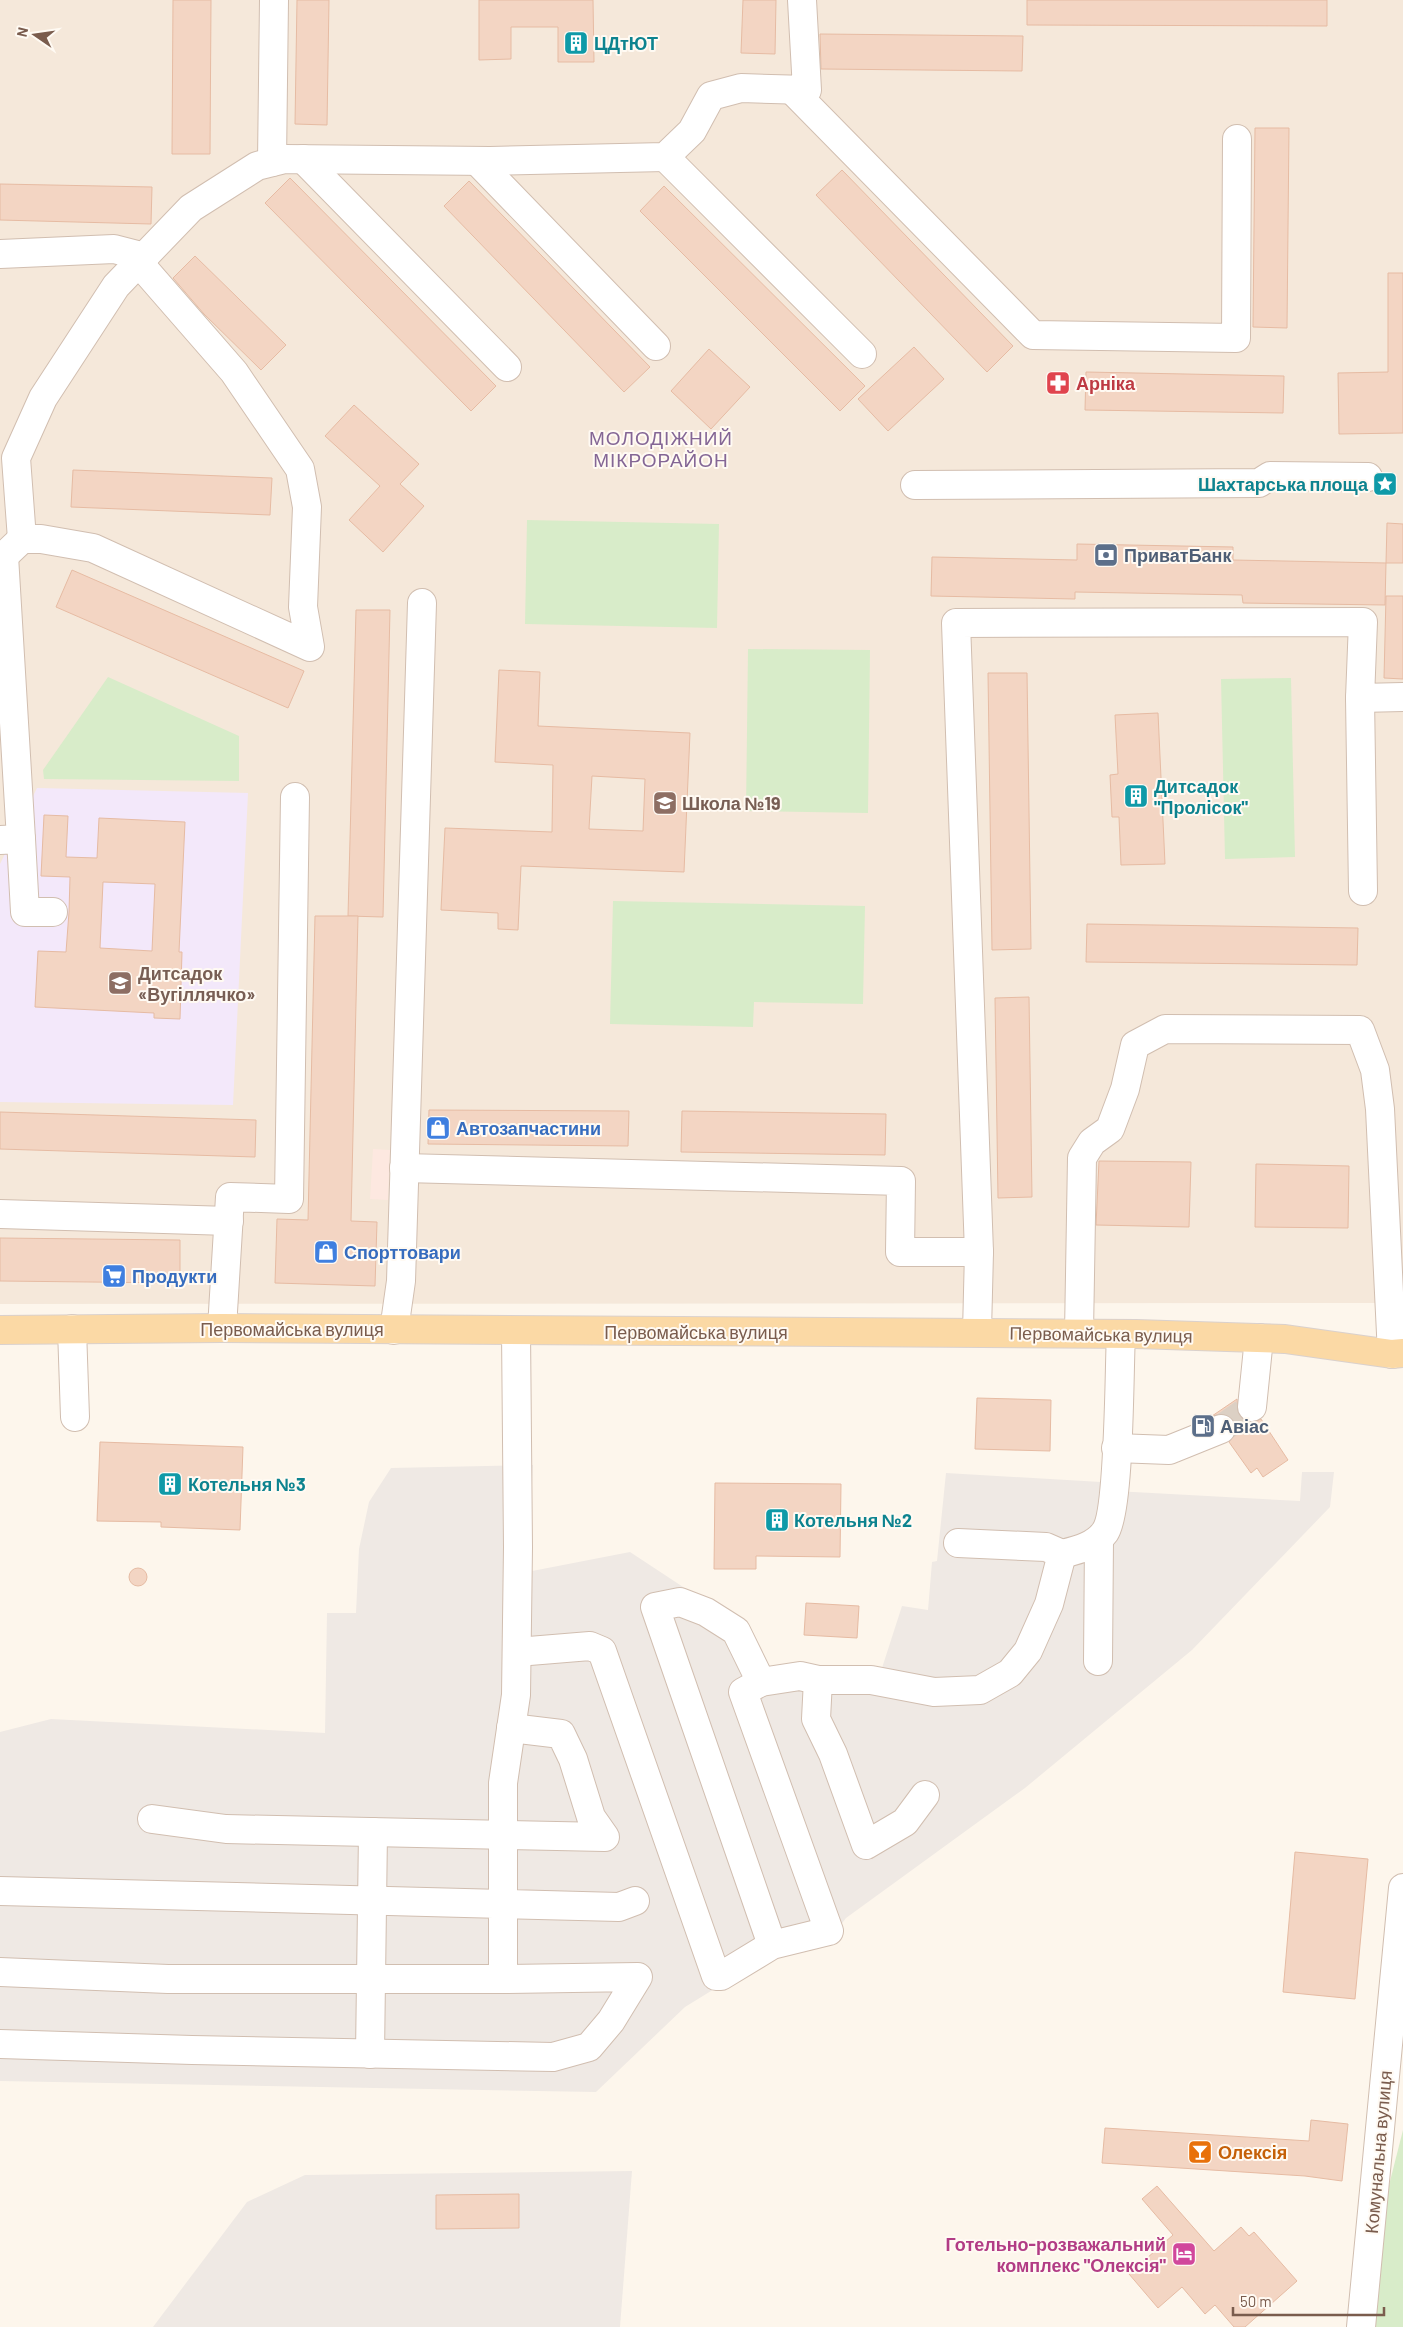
<svg xmlns="http://www.w3.org/2000/svg" width="1403" height="2327" font-family="Barlow,sans-serif">
	<rect width="100%" height="100%" fill="#fdf6ec"/>
	<!-- residential -->
	<polygon fill="#f5e8da" points="0,0 1403,0 1403,1303 0,1304"/>
	<!-- commercial -->
	<polygon fill="#fde8e0" points="373,1149 390,1150 388,1200 370,1199"/>
	<!-- industrial -->
	<g fill="#efe9e4">
		<polygon points="533,1465 527,1572 630,1552 715,1608 742,1620 771,1670 882,1668 902,1606 928,1610 932,1562 937,1561 946,1473 1101,1482 1115,1491 1300,1501 1302,1472 1334,1472 1330,1507 1192,1650 1025,1788 846,1918 830,1939 775,1958 724,1983 685,2007 596,2092 0,2081 0,1732 51,1719 325,1733 327,1613 356,1613 359,1549 369,1502 391,1468"/>
		<polygon points="632,2171 620,2327 153,2327 247,2202 305,2175"/>
	</g>
	<!-- education -->
	<polygon fill="#f3e8fa" points="37,788 248,793 233,1105 0,1102 0,864"/>
	<!-- green -->
	<g fill="#d8ecc9">
		<polygon points="527,520 719,524 717,628 525,624"/>
		<polygon points="748,649 870,650 868,813 746,811"/>
		<polygon points="108,677 239,736 239,781 44,779 43,770"/>
		<polygon points="1291,678 1295,857 1225,859 1221,679"/>
		<polygon points="613,901 865,906 863,1004 754,1002 753,1027 610,1024"/>
		<polygon points="1403,2130 1403,2327 1361,2327 1368,2268"/>
	</g>
	<!-- building -->
	<g fill="#f3d5c3" stroke="#e6bba3" fill-rule="evenodd">
		<polygon points="173,0 211,0 210,154 172,154"/>
		<polygon points="297,0 329,0 327,125 295,124"/>
		<polygon points="479,0 593,0 594,62 558,62 558,27 511,27 511,59 479,60"/>
		<polygon points="743,0 776,0 775,54 741,53"/>
		<polygon points="1027,0 1327,0 1327,26 1027,25"/>
		<polygon points="820,34 1023,36 1022,71 821,69"/>
		<polygon points="1255,128 1289,128 1287,328 1253,327"/>
		<polygon points="842,170 1013,346 987,372 816,195"/>
		<polygon points="290,178 496,386 471,411 265,203"/>
		<polygon points="469,181 650,367 624,392 444,206"/>
		<polygon points="0,184 152,187 151,224 0,220"/>
		<polygon points="664,186 865,386 840,411 640,211"/>
		<polygon points="195,256 286,345 261,370 204,314 173,278"/>
		<polygon points="1388,273 1403,273 1403,433 1339,434 1338,373 1388,372"/>
		<polygon points="914,347 944,379 888,431 858,399"/>
		<polygon points="709,349 750,387 711,429 671,391"/>
		<polygon points="1086,372 1284,376 1283,413 1085,410"/>
		<polygon points="354,405 419,464 400,484 424,506 383,552 349,520 380,486 325,436"/>
		<polygon points="73,470 272,478 270,515 71,507"/>
		<polygon points="1387,523 1403,524 1403,563 1386,563"/>
		<polygon points="1077,544 1233,547 1233,560 1386,563 1385,605 1243,603 1242,595 1075,592 1075,599 931,596 932,557 1077,560"/>
		<polygon points="72,570 304,671 288,708 56,607"/>
		<polygon points="1386,596 1403,596 1403,679 1384,678"/>
		<polygon points="356,610 390,610 383,917 348,916"/>
		<path d="M499,670L540,672L538,726L690,733L684,872L521,866L518,930L498,929V913L441,910L445,828L552,832L553,765L495,762ZM592,776L645,779L643,831L589,829Z"/>
		<polygon points="988,673 1027,673 1031,949 992,950"/>
		<polygon points="1158,713 1165,864 1121,865 1119,817 1112,817 1110,775 1118,774 1115,715"/>
		<path d="M44,815L68,816L66,857L97,858L99,818L185,822L179,952H182L180,1019L154,1018V1013L35,1007L38,951L66,952L69,912L70,877L41,876ZM103,882L155,884L152,951L100,948Z"/>
		<polygon points="315,916 358,916 351,1221 377,1222 375,1286 275,1283 277,1219 308,1220"/>
		<polygon points="1087,924 1358,928 1357,965 1086,962"/>
		<polygon points="1029,997 1032,1197 998,1198 995,998"/>
		<polygon points="429,1110 629,1111 628,1146 428,1144"/>
		<polygon points="682,1111 886,1114 885,1155 681,1152"/>
		<polygon points="0,1112 256,1120 255,1157 0,1149"/>
		<polygon points="1099,1161 1191,1162 1189,1227 1096,1225"/>
		<polygon points="1256,1164 1349,1166 1348,1228 1255,1227"/>
		<polygon points="0,1238 180,1240 180,1283 0,1281"/>
		<polygon points="977,1398 1051,1400 1050,1451 975,1449"/>
		<polygon points="1237,1399 1238,1413 1242,1419 1251,1423 1261,1419 1288,1460 1263,1477 1257,1468 1251,1473 1229,1442 1236,1431 1235,1423 1231,1417 1223,1414 1212,1416"/>
		<polygon points="100,1442 243,1447 240,1530 161,1527 161,1522 97,1521"/>
		<polygon points="715,1483 841,1484 840,1557 756,1556 756,1569 714,1569"/>
		<circle cx="138" cy="1577" r="9"/>
		<polygon points="806,1603 859,1606 857,1638 804,1635"/>
		<polygon points="1295,1852 1368,1859 1355,1999 1283,1992"/>
		<polygon points="1311,2120 1348,2124 1342,2181 1305,2176 1102,2163 1105,2128 1309,2141"/>
		<polygon points="1157,2186 1214,2251 1241,2227 1249,2236 1254,2232 1297,2281 1245,2327 1234,2327 1215,2305 1205,2314 1182,2287 1158,2308 1129,2274 1173,2235 1142,2199"/>
		<polygon points="519,2194 519,2228 436,2229 436,2195"/>
	</g>
	<g fill="none" stroke-linecap="round" stroke-linejoin="round">
		<!-- minor-tunnel -->
		<polyline stroke="#dcd0c4" stroke-width="28" stroke-dasharray="28 14" stroke-linecap="butt" points="1221,1429 1252,1407"/>
		<defs>
			<g id="minor">
				<polyline points="792,90 1033,335 1236,338 1237,139"/>
				<polyline points="665,157 862,354"/>
				<polyline points="303,159 507,367"/>
				<polyline points="477,161 656,346"/>
				<polyline points="272,162 274,0"/>
				<polyline points="0,254 114,249 145,257"/>
				<polyline points="915,485 1259,483 1270,476 1368,477"/>
				<polyline points="22,539 16,458 43,398 116,286 191,208 257,166 285,159 490,161 665,157 692,131 711,96 741,88 807,90 802,0"/>
				<polyline points="0,555 4,556 22,539 41,539 93,548 310,647 303,607 307,507 300,469 234,372 139,263"/>
				<polyline points="4,556 21,839"/>
				<polyline points="1360,698 1363,891"/>
				<polyline points="0,840 21,839 25,912 53,912"/>
				<polyline points="404,1168 901,1181 900,1252 979,1252"/>
				<polyline points="0,1214 229,1221"/>
				<polyline points="222,1328 230,1197 289,1199 295,797"/>
				<polyline points="72,1329 75,1417"/>
				<polyline points="394,1330 401,1281 422,603"/>
				<polyline points="516,1331 518,1547 516,1695 503,1783 503,1904 619,1907 635,1901"/>
				<polyline points="977,1332 979,1252 956,623 1363,622 1360,698 1403,697"/>
				<polyline points="1079,1333 1082,1158 1092,1142 1110,1129 1125,1089 1135,1045 1165,1029 1360,1030 1375,1070 1380,1109 1392,1354"/>
				<polyline points="1252,1407 1259,1338"/>
				<polyline points="1116,1448 1169,1450 1221,1429"/>
				<path d="M1062,1554C1078,1550 1095,1546 1105,1532C1120,1511 1119,1367 1121,1334"/>
				<polyline points="517,1652 590,1646 602,1651 716,1976 721,1976 772,1945 655,1607 680,1602 706,1612 736,1631 761,1682 743,1692 829,1931 772,1945"/>
				<polyline points="1098,1661 1099,1540"/>
				<polyline points="818,1680 871,1680 934,1692 980,1690 1010,1673 1028,1651 1049,1604 1062,1554 1046,1547 958,1543"/>
				<polyline points="761,1682 800,1676 818,1680 816,1719 833,1754 866,1845 905,1822 925,1795"/>
				<polyline points="152,1819 226,1829 605,1837 591,1817 573,1759 561,1734 511,1728"/>
				<polyline points="0,1891 503,1904 503,1979 638,1977 611,2021 589,2047 553,2057 192,2050 0,2044"/>
				<polyline points="0,1972 168,1979 503,1979"/>
				<polyline points="370,2054 373,1832"/>
				<polyline points="1361,2327 1403,1888"/>
			</g>
			<polyline id="major" points="0,1330 222,1328 1136,1334 1285,1339 1392,1354 1403,1353"/>
		</defs>
		<!-- minor casing -->
		<use href="#minor" stroke="#d1beb0" stroke-width="30"/>
		<!-- major casing -->
		<use href="#major" stroke="#dad1cd" stroke-width="30"/>
		<!-- minor -->
		<use href="#minor" stroke="#fff" stroke-width="28"/>
		<!-- major -->
		<use href="#major" stroke="#fbd9a5" stroke-width="28"/>
	</g>
	<!-- icons -->
	<defs>
		<symbol id="building-square" viewBox="-11 -11 22 22"><rect x="-9" y="-9" width="18" height="18" rx="4" fill="#0f9aa8" stroke="#fffaf3"/><path d="M-4-6H4V6H1V3H-1V6H-4ZM-2.5-4.3h1.7v1.8h-1.7ZM.8-4.3h1.7v1.8H.8ZM-2.5-1h1.7V.8h-1.7ZM.8-1h1.7V.8H.8Z" fill="#fff"/></symbol>
		<symbol id="pharmacy-square" viewBox="-11 -11 22 22"><rect x="-9" y="-9" width="18" height="18" rx="4" fill="#e0444e" stroke="#fffaf3"/><path d="M-2-6h4v4h4v4h-4v4h-4v-4h-4v-4h4Z" fill="#fff"/></symbol>
		<symbol id="sight-square" viewBox="-11 -11 22 22"><rect x="-9" y="-9" width="18" height="18" rx="4" fill="#0f9aa8" stroke="#fffaf3"/><path d="M0-6L1.8-2.2L6-1.7L2.9 1.2L3.7 5.4L0 3.3L-3.7 5.4L-2.9 1.2L-6-1.7L-1.8-2.2Z" fill="#fff"/></symbol>
		<symbol id="bank-square" viewBox="-11 -11 22 22"><rect x="-9" y="-9" width="18" height="18" rx="4" fill="#5c6f8a" stroke="#fffaf3"/><path d="M-6-4H6V4H-6ZM0-2.3a2.3 2.3 0 1 0 0 4.6a2.3 2.3 0 1 0 0-4.6Z" fill="#fff"/></symbol>
		<symbol id="school-square" viewBox="-11 -11 22 22"><rect x="-9" y="-9" width="18" height="18" rx="4" fill="#8d6e63" stroke="#fffaf3"/><path d="M0-5L7-2L0 1L-7-2ZM-4 1L0 2.5L4 1V4Q0 6-4 4Z" fill="#fff"/></symbol>
		<symbol id="shop-square" viewBox="-11 -11 22 22"><rect x="-9" y="-9" width="18" height="18" rx="4" fill="#3f7fe0" stroke="#fffaf3"/><path d="M-5-2.5h2.3a2.7 3.5 0 0 1 5.4 0H5L5.5 6h-11ZM-1.5-2.5h3a1.5 2.3 0 0 0-3 0Z" fill="#fff"/></symbol>
		<symbol id="supermarket-square" viewBox="-11 -11 22 22"><rect x="-9" y="-9" width="18" height="18" rx="4" fill="#3f7fe0" stroke="#fffaf3"/><path d="M-6-5.5h2.5l.6 2H6L4.5 2H-2.5L-4.4-4H-6ZM-1.5 3.2a1.3 1.3 0 1 0 .1 0ZM3 3.2a1.3 1.3 0 1 0 .1 0Z" fill="#fff"/></symbol>
		<symbol id="fuel-square" viewBox="-11 -11 22 22"><rect x="-9" y="-9" width="18" height="18" rx="4" fill="#5c6f8a" stroke="#fffaf3"/><path d="M-5.5-6h7V0h2V4h1.3V-2.5L3-4.5l.8-.8L6-3V5H2.5V1h-1V6h-7ZM-4.2-4.7v3.2H.2V-4.7Z" fill="#fff"/></symbol>
		<symbol id="bar-square" viewBox="-11 -11 22 22"><rect x="-9" y="-9" width="18" height="18" rx="4" fill="#e8710a" stroke="#fffaf3"/><path d="M-6-5H6L.8 .8V4.5H3.5V6h-7V4.5H-.8V.8Z" fill="#fff"/></symbol>
		<symbol id="hotel-square" viewBox="-11 -11 22 22"><rect x="-9" y="-9" width="18" height="18" rx="4" fill="#d1479c" stroke="#fffaf3"/><path d="M-6-4.5h1.5V1H6V5H4.5V3h-9V5H-6ZM-4 0a1.8 1.8 0 1 1 3.6 0ZM.5 0V-2.5h3Q6-2.5 6 0Z" fill="#fff"/></symbol>
	</defs>
	<g fill-rule="evenodd">
		<use href="#building-square" x="562" y="29" width="28" height="28"/>
		<use href="#pharmacy-square" x="1044" y="369" width="28" height="28"/>
		<use href="#sight-square" x="1371" y="470" width="28" height="28"/>
		<use href="#bank-square" x="1092" y="541" width="28" height="28"/>
		<use href="#building-square" x="1122" y="782" width="28" height="28"/>
		<use href="#school-square" x="651" y="789" width="28" height="28"/>
		<use href="#school-square" x="106" y="969" width="28" height="28"/>
		<use href="#shop-square" x="424" y="1114" width="28" height="28"/>
		<use href="#shop-square" x="312" y="1238" width="28" height="28"/>
		<use href="#supermarket-square" x="100" y="1262" width="28" height="28"/>
		<use href="#fuel-square" x="1189" y="1412" width="28" height="28"/>
		<use href="#building-square" x="156" y="1470" width="28" height="28"/>
		<use href="#building-square" x="763" y="1506" width="28" height="28"/>
		<use href="#bar-square" x="1186" y="2138" width="28" height="28"/>
		<use href="#hotel-square" x="1170" y="2240" width="28" height="28"/>
	</g>
	<g text-anchor="middle" dominant-baseline="central" stroke-width="4" stroke-linejoin="round" paint-order="stroke">
		<!-- culture labels -->
		<g font-size="18" font-weight="bold" fill="#0d838f" stroke="#fffaf3" text-anchor="start">
			<text x="594" y="43">ЦДтЮТ</text>
			<text x="1368" y="484" text-anchor="end">Шахтарська площа</text>
			<text x="1154" y="786">Дитсадок<tspan x="1154" dy="21">"Пролісок"</tspan></text>
			<text x="188" y="1484">Котельня №3</text>
			<text x="794" y="1520">Котельня №2</text>
		</g>
		<!-- health labels -->
		<g font-size="18" font-weight="bold" fill="#be3a42" stroke="#fffaf3" text-anchor="start">
			<text x="1076" y="383">Арніка</text>
		</g>
		<!-- service labels -->
		<g font-size="18" font-weight="bold" fill="#4e5e75" stroke="#fffaf3" text-anchor="start">
			<text x="1124" y="555">ПриватБанк</text>
			<text x="1220" y="1426">Авіас</text>
		</g>
		<!-- education labels -->
		<g font-size="18" font-weight="bold" fill="#785e54" stroke="#fffaf3" text-anchor="start">
			<text x="682" y="803">Школа №19</text>
			<text x="138" y="973">Дитсадок<tspan x="138" dy="21">«Вугіллячко»</tspan></text>
		</g>
		<!-- shop labels -->
		<g font-size="18" font-weight="bold" fill="#366cbe" stroke="#fffaf3" text-anchor="start">
			<text x="456" y="1128">Автозапчастини</text>
			<text x="344" y="1252">Спорттовари</text>
			<text x="132" y="1276">Продукти</text>
		</g>
		<!-- street labels -->
		<g font-size="18" fill="#7a5c4d" stroke="#fffaf3">
			<text x="292" y="1329">Первомайська вулиця</text>
			<text x="696" y="1332">Первомайська вулиця</text>
			<text transform="translate(1101 1334) rotate(1)">Первомайська вулиця</text>
			<text transform="translate(1378 2152) rotate(-85)">Комунальна вулиця</text>
		</g>
		<!-- food labels -->
		<g font-size="18" font-weight="bold" fill="#c56008" stroke="#fffaf3" text-anchor="start">
			<text x="1218" y="2152">Олексія</text>
		</g>
		<!-- hotel labels -->
		<g font-size="18" font-weight="bold" fill="#b23c85" stroke="#fffaf3" text-anchor="end">
			<text x="1166" y="2244">Готельно-розважальний<tspan x="1166" dy="21">комплекс "Олексія"</tspan></text>
		</g>
		<!-- neighbourhood labels -->
		<g font-size="19" letter-spacing="1" fill="#846695" stroke="#fffaf3">
			<text x="661" y="437">МОЛОДІЖНИЙ<tspan x="661" dy="22">МІКРОРАЙОН</tspan></text>
		</g>
	</g>
	<!-- north arrow -->
	<g transform="translate(35 35) rotate(283)" stroke="#fffaf3" stroke-width="4" paint-order="stroke">
	<path d="M0-4L9 19L0 12L-9 19Z" fill="#7a5c4d"/>
	<text y="-8" font-size="14" font-weight="bold" text-anchor="middle" fill="#7a5c4d">N</text>
	</g>
	<!-- scale -->
	<path d="M1233 2307v8h151v-8" fill="none" stroke="#7a5c4d" stroke-width="2.5"/>
	<text x="1240" y="2307" font-size="15" fill="#7a5c4d" stroke="#fffaf3" stroke-width="4" paint-order="stroke">50 m</text>
</svg>
